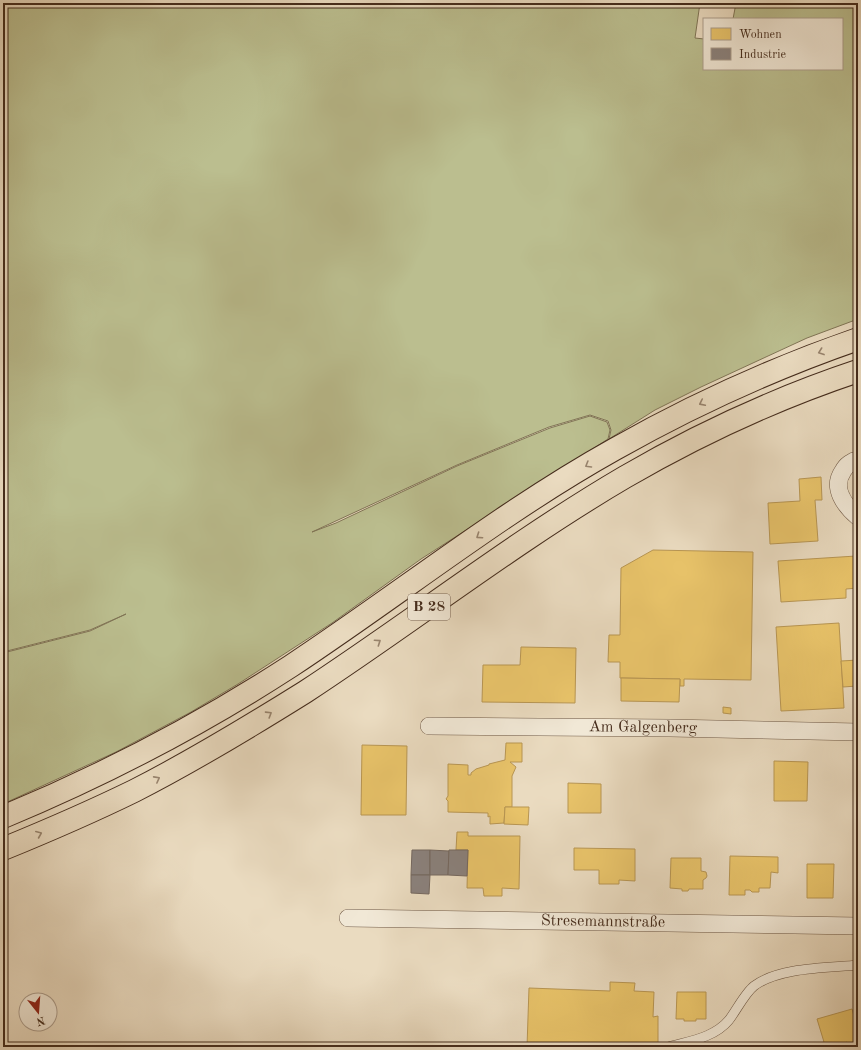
<svg xmlns="http://www.w3.org/2000/svg" width="861" height="1050" font-family="'Old Standard TT',serif">
	<rect width="100%" height="100%" fill="#eadbc0"/>
	<filter id="stains"><feTurbulence type="fractalNoise" baseFrequency=".005" numOctaves="4"/><feColorMatrix values="0 0 0 0 .2 0 0 0 0 .09 0 0 0 0 .02 0 0 0 .5 -.17"/></filter>
	<radialGradient id="worn" r=".72"><stop offset=".6" stop-color="#630" stop-opacity="0"/><stop offset="1" stop-color="#630" stop-opacity=".3"/></radialGradient>
	<!-- green -->
	<polygon fill="#bbbe8f" stroke="#807556" points="3,3 700,3 695,38 704,39 704,69 842,69 842,19 733,19 736,3 858,3 858,319 807,338 701,387 655,410 609,439 611,430 608,421 590,415 549,427 457,465 312,532 336,523 457,466 550,428 590,416 607,422 610,430 608,439 421,559 332,623 238,684 191,712 116,752 3,804 3,653 90,631 126,614 90,630 3,652"/>
	<!-- homes -->
	<g fill="#e9c46a" stroke="#b89653">
		<polygon points="821,477 822,500 815,500 818,541 770,544 768,503 800,501 799,479"/>
		<polygon points="653,550 753,552 751,680 684,679 684,686 680,686 680,679 620,678 620,662 608,662 609,635 620,635 621,568"/>
		<polygon points="856,556 858,588 846,589 846,598 781,602 778,561"/>
		<polygon points="839,623 844,708 781,711 776,627"/>
		<polygon points="521,647 576,648 575,703 482,702 483,665 520,665"/>
		<polygon points="858,660 858,693 857,686 843,687 841,661"/>
		<polygon points="621,678 680,679 679,702 621,701"/>
		<polygon points="723,707 731,708 731,714 723,713"/>
		<polygon points="506,743 522,743 522,762 510,762 516,767 512,776 512,807 505,807 504,823 490,824 490,816 488,817 488,813 448,812 448,801 446,799 448,796 448,764 468,765 468,775 471,775 471,773 476,769 489,765 489,764 505,760"/>
		<polygon points="362,745 407,746 406,815 361,815"/>
		<polygon points="774,761 808,762 807,801 774,801"/>
		<polygon points="568,783 601,784 601,813 568,813"/>
		<polygon points="505,807 529,807 528,825 504,824"/>
		<polygon points="457,832 468,832 468,836 520,836 519,889 502,888 502,896 484,896 483,888 467,888 468,850 456,850"/>
		<polygon points="574,848 635,849 635,881 619,880 619,884 599,884 599,870 574,870"/>
		<polygon points="730,856 778,857 778,873 771,872 770,888 759,888 759,892 752,892 750,890 745,890 745,895 729,895"/>
		<polygon points="671,858 701,858 701,871 706,872 707,876 706,878 703,880 703,889 689,889 688,891 682,891 682,889 670,888"/>
		<polygon points="807,864 834,864 833,898 807,898"/>
		<polygon points="856,872 858,872 858,900 855,900"/>
		<polygon points="610,982 635,983 634,991 654,992 653,1017 658,1016 658,1044 643,1047 527,1047 529,988 610,991"/>
		<polygon points="677,992 706,992 706,1019 696,1019 696,1021 684,1021 684,1019 676,1019"/>
		<polygon points="852,1009 858,1030 858,1047 848,1047 847,1042 841,1044 842,1047 815,1047 814,1045 824,1042 817,1019"/>
	</g>
	<!-- industry -->
	<g fill="#8a817c" stroke="#75685f">
		<polygon points="412,850 430,850 430,875 411,875"/>
		<polygon points="430,850 449,851 448,875 430,875"/>
		<polygon points="468,850 467,876 448,875 449,850"/>
		<polygon points="411,875 430,875 429,894 411,893"/>
	</g>
	<g fill="none" stroke-linecap="round" stroke-linejoin="round">
		<defs>
			<path id="lane" d="M668,1047C689,1041 714,1038 729,1020C736,1011 745,993 754,986C779,967 828,968 858,965"/>
			<g id="street">
				<path d="M858,460C852,461 846,465 843,471C831,488 845,506 858,517"/>
				<path id="s1" d="M429,726L670,728L858,732"/>
				<path id="s2" d="M348,918L858,926"/>
			</g>
			<g id="highway">
				<path d="M3,817C104,775 200,725 291,666C400,594 502,512 615,449C693,405 774,368 858,339"/>
				<path d="M3,849C47,831 91,812 134,791C193,761 249,727 305,692C412,622 514,542 625,477C699,434 777,398 858,371"/>
			</g>
		</defs>
		<!-- lane casing -->
		<use href="#lane" stroke="#6e5845" stroke-width="10"/>
		<!-- street casing -->
		<use href="#street" stroke="#6e5845" stroke-width="18"/>
		<!-- highway casing -->
		<use href="#highway" stroke="#452c1c" stroke-width="24"/>
		<!-- lane -->
		<use href="#lane" stroke="#f1e8d6" stroke-width="9"/>
		<!-- street -->
		<use href="#street" stroke="#f1e8d6" stroke-width="17"/>
		<!-- highway -->
		<use href="#highway" stroke="#eadbc0" stroke-width="22"/>
	</g>
	<!-- one-way arrows -->
	<defs><path id="oneway-chevron" d="M-2-3.5L2.5 0L-2 3.5" fill="none" stroke-width="1.6" stroke-linecap="round" stroke-linejoin="round"/></defs>
	<g stroke="#98846e">
		<use href="#oneway-chevron" transform="translate(821 352) rotate(160)"/>
		<use href="#oneway-chevron" transform="translate(702 403) rotate(154)"/>
		<use href="#oneway-chevron" transform="translate(588 465) rotate(149)"/>
		<use href="#oneway-chevron" transform="translate(479 536) rotate(146)"/>
		<use href="#oneway-chevron" transform="translate(378 642) rotate(-34)"/>
		<use href="#oneway-chevron" transform="translate(269 714) rotate(-32)"/>
		<use href="#oneway-chevron" transform="translate(157 779) rotate(-28)"/>
		<use href="#oneway-chevron" transform="translate(39 834) rotate(-23)"/>
	</g>
	<g text-anchor="middle" dominant-baseline="central" stroke-width="4" stroke-linejoin="round" paint-order="stroke">
		<!-- shield labels -->
		<rect fill="#f1e8d6" stroke="#796454" stroke-width="1" x="408" y="594" width="42" height="26" rx="3"/>
		<g font-size="15" font-weight="bold" fill="#452c1c">
			<text x="429" y="607">B 28</text>
		</g>
		<!-- street labels -->
		<g font-size="16" fill="#452c1c" stroke="#f1e8d6">
			<text stroke="none"><textPath href="#s1" startOffset="214">Am Galgenberg</textPath></text>
			<text stroke="none"><textPath href="#s2" startOffset="255">Stresemannstraße</textPath></text>
		</g>
	</g>
	<!-- margin -->
	<rect width="861" height="1050" fill="none" stroke="#eadbc0" stroke-width="16"/>
	<rect x="4" y="4" width="853" height="1042" fill="none" stroke="#452c1c" stroke-width="2"/>
	<rect x="8" y="8" width="845" height="1034" fill="none" stroke="#452c1c"/>
	<!-- legend -->
	<rect x="703" y="18" width="140" height="52" fill="#f1e8d6" stroke="#ac9d8c"/>
	<rect x="711" y="28" width="20" height="12" fill="#e9c46a" stroke="#ac9d8c"/>
	<text x="739" y="38" font-size="12" fill="#452c1c">Wohnen</text>
	<rect x="711" y="48" width="20" height="12" fill="#8a817c" stroke="#ac9d8c"/>
	<text x="739" y="58" font-size="12" fill="#452c1c">Industrie</text>
	<!-- north arrow -->
	<g transform="translate(38 1012) rotate(163)"><circle r="19" fill="#f1e8d6" stroke="#ac9d8c"/>
	<path d="M0-3L7 15L0 10L-7 15Z" fill="#8f2418"/>
	<text y="-6" font-size="11" font-weight="bold" text-anchor="middle" fill="#452c1c">N</text>
	</g>
	<rect width="100%" height="100%" filter="url(#stains)"/>
	<rect width="100%" height="100%" fill="url(#worn)"/>
</svg>
